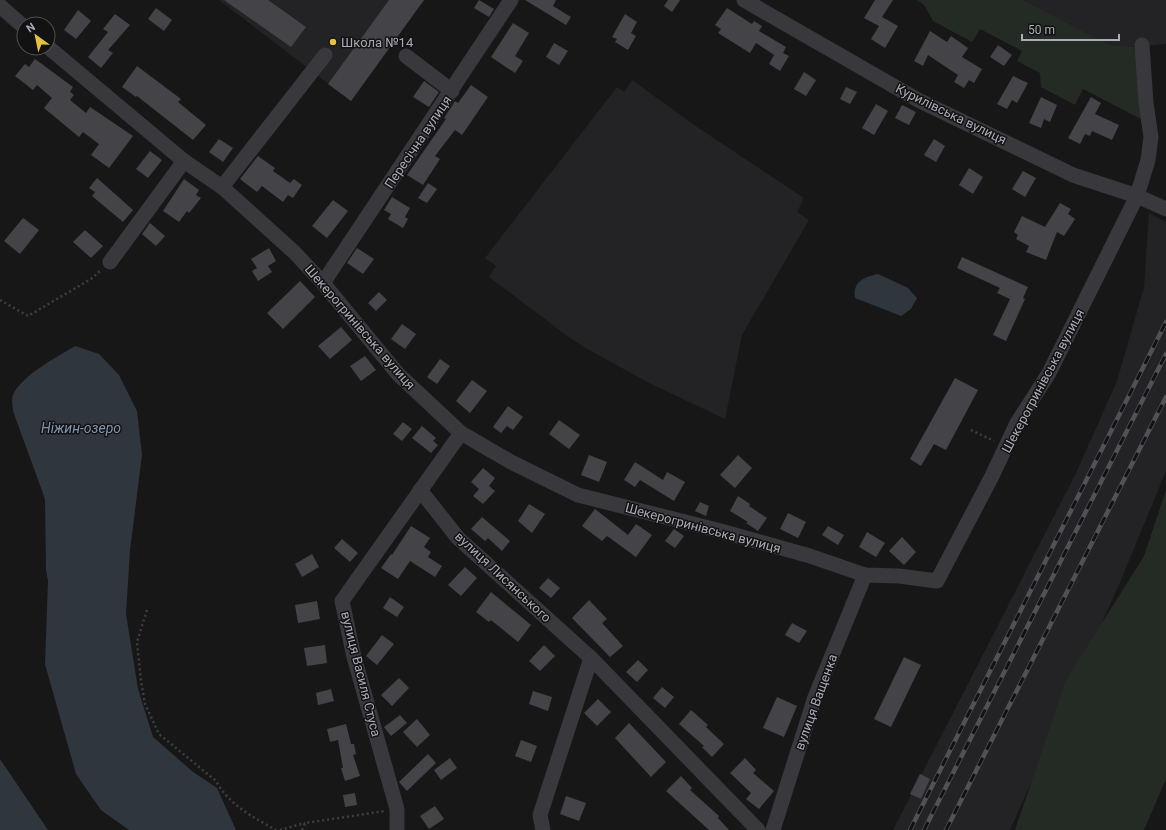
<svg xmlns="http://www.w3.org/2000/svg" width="1166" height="830" font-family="Roboto,sans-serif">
	<rect width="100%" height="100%" fill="#171718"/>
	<!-- built -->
	<g fill="#232325">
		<polygon points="219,0 424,0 351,101"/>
		<polygon points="1023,0 1166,0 1166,44 1134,47 1110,45"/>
		<polygon points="632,80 697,127 804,198 797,212 809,220 742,335 725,419 647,382 584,347 570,338 489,277 496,266 485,258 617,87 624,92"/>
		<polygon points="1149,213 1166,222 1166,471 1121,580 1010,830 893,830 1076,473 1117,381 1144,287"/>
	</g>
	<!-- green -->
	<g fill="#232b24">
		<polygon points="917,0 1023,0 1110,45 1134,47 1137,57 1141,119 1083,89 1075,105 1041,87 1040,73 1017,61 1022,51 980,29 972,42 933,21 924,5"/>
		<polygon points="1166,490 1166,779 1144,830 1015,830 1066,680 1144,556"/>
	</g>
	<!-- water -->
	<g fill="#30363d">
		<path d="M878,274L908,288L917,298L911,309L901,316L855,298C852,282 864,277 878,274Z"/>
		<path d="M75,346L99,354L119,375L137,411L142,455L130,550L126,614L138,689L153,737L193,772L217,788L236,830H129L101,810L76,774L45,664L48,581L46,570L45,499L13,411C13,406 11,400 13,395C22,375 57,357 75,346Z"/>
		<polygon points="0,759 48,830 0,830"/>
	</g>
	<!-- building -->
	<g fill="#444448">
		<polygon points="224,0 268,0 306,27 291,47"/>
		<polygon points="389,0 424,0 351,101 328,84"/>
		<polygon points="479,0 494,9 489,17 474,8"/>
		<polygon points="525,0 556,0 553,6 571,17 566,25"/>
		<polygon points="668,0 680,0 672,12 664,6"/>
		<polygon points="875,0 893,0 882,17 898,26 885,48 871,39 879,26 864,18"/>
		<polygon points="156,8 172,20 164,31 148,19"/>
		<polygon points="727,8 752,24 754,21 762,26 759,31 786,47 783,53 789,56 780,71 769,64 774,55 756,43 750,53 718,33 721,29 715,25"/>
		<polygon points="78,10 91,21 76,39 64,30"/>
		<polygon points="115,14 130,25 108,50 113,53 101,68 88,57 108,32 103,29"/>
		<polygon points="625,14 637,22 631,33 636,36 628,50 615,42 617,39 612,37"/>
		<polygon points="513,23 529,33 515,56 523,61 515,73 491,57"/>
		<polygon points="930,31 947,42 951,36 968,48 962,57 982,69 974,83 969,80 964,88 954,82 958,75 928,55 923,66 914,61"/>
		<polygon points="554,43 568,51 559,65 546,57"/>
		<polygon points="998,45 1012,55 1004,66 990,57"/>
		<polygon points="35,59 73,87 70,92 74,95 70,100 86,113 90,107 133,136 109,168 91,155 99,144 83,132 79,137 44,108 52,98 37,85 33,90 15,76 25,64 29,67"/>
		<polygon points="137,66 181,99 178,102 206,125 193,140 137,96 136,97 122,87"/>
		<polygon points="804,72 816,80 806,96 794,89"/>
		<polygon points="1013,76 1028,83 1017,103 1012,100 1007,109 997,104"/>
		<polygon points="424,81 439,92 429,107 413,97"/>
		<polygon points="471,85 488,97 462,135 455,130 435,156 440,159 423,185 407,175 446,119 444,118 455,101 458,103"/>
		<polygon points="846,87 857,92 850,104 840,99"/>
		<polygon points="1041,97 1057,105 1050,122 1044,119 1041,128 1029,123"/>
		<polygon points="1091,97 1101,103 1095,114 1119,125 1112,140 1092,131 1090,136 1085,134 1080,144 1068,138"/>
		<polygon points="876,104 888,111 874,135 862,128"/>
		<polygon points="902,105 916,112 909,125 895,118"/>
		<polygon points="219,139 233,148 223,162 209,152"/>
		<polygon points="934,139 945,146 936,162 924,155"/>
		<polygon points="150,151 162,160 148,178 136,169"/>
		<polygon points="258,156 275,168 273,171 290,183 294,179 302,185 293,198 288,195 283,202 262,186 257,192 240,179"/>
		<polygon points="969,168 983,177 973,194 959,185"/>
		<polygon points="1023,171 1036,178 1025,197 1012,189"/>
		<polygon points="97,178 133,210 123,222 92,196 95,192 89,188"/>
		<polygon points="184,179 199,190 196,195 201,198 189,213 187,211 179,222 163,211"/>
		<polygon points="428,183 437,189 427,203 418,198"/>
		<polygon points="392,197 410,208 405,217 408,219 403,228 388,219 391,214 384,210"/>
		<polygon points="333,200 348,211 327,238 312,226"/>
		<polygon points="1060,203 1071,209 1068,214 1075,219 1064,236 1057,232 1046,260 1026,252 1029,246 1016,239 1018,235 1014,232 1022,216 1045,227"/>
		<polygon points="23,218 39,230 20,254 4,241"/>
		<polygon points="150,223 165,236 156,246 142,234"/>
		<polygon points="85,230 103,246 91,258 73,242"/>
		<polygon points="269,248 276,261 268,266 272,272 258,281 252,271 257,268 251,259"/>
		<polygon points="357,248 374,259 363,274 347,263"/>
		<polygon points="962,257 1028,287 1023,298 1025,299 1006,341 993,335 1010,299 997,293 1000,288 957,268"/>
		<polygon points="300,281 315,297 283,329 267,313"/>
		<polygon points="379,292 387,300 376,311 368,303"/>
		<polygon points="402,324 416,334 405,349 391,339"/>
		<polygon points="341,327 352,340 330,359 318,346"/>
		<polygon points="365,356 376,370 361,381 350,366"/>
		<polygon points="440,359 450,366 437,384 427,377"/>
		<polygon points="955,378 978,390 946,450 934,444 921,466 910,459"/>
		<polygon points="472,380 487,391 470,413 456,401"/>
		<polygon points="508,406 523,417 513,430 507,426 501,433 493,427"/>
		<polygon points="559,420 580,435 569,449 549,434"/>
		<polygon points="403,422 412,429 402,441 393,434"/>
		<polygon points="422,426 436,438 433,441 438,445 431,453 412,438"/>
		<polygon points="589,455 607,462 599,482 581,475"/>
		<polygon points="738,455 752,468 735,488 720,475"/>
		<polygon points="635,462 663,480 667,472 685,482 674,501 640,480 635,487 624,480"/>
		<polygon points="483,468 495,478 489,486 495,491 483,504 473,496 479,489 471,482"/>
		<polygon points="738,496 750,504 749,506 767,518 758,531 746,523 748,522 730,511"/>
		<polygon points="700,502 709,506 706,516 695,511"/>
		<polygon points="529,504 545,514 532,533 518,521"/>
		<polygon points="595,509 628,535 636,524 652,535 636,557 607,536 602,541 582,526"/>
		<polygon points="788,513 806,522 798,538 780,529"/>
		<polygon points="482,517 510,541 502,551 488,538 485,541 471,529"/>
		<polygon points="411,526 430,538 424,547 431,552 428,557 442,566 435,577 410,561 398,579 381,568 391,554 392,555"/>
		<polygon points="828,526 844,535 838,545 822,535"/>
		<polygon points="674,529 684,536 675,548 665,541"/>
		<polygon points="867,532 885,543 876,557 859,547"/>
		<polygon points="902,537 916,552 904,565 889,551"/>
		<polygon points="342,539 358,553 350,562 334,548"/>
		<polygon points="312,554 319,567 302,577 295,564"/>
		<polygon points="465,567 477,578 461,596 448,585"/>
		<polygon points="548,578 560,588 551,598 539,588"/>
		<polygon points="491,592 531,625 518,642 491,620 489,622 476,612"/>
		<polygon points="390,597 404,607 397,617 383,608"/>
		<polygon points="589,600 607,619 602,623 623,646 610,657 572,618"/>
		<polygon points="317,601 320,619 298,623 295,605"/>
		<polygon points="792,623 807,631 799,643 785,635"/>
		<polygon points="382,635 394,644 377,665 366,656"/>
		<polygon points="325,645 327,663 307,666 304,648"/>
		<polygon points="544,645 555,656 540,671 529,661"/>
		<polygon points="904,657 921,665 891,727 874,719"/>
		<polygon points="638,660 648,670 637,682 626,672"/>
		<polygon points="399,678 409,688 392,706 381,695"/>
		<polygon points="662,687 674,697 665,708 653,698"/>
		<polygon points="331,689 334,701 318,705 316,693"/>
		<polygon points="533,691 552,697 548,711 529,704"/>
		<polygon points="777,697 797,706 784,737 763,728"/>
		<polygon points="598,699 611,712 597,726 584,713"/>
		<polygon points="691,710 708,725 706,727 724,744 712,757 702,747 704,746 679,724"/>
		<polygon points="400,715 407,723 391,736 384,727"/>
		<polygon points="417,719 430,735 417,747 403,732"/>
		<polygon points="629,723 666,762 651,777 615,738"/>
		<polygon points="346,724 351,744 354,744 356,754 353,755 360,776 345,781 341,768 343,768 338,740 330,742 327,729"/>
		<polygon points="521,740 537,746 531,762 515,756"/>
		<polygon points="428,754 436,763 407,791 399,782"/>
		<polygon points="450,758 457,768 441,780 434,770"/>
		<polygon points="745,758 756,770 753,773 774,791 759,809 746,799 751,793 730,773"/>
		<polygon points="920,774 930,779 921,799 910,794"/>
		<polygon points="681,776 692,788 690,790 719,816 718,818 729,830 709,830 666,791"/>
		<polygon points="355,793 357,805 345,807 343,795"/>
		<polygon points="566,796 586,803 579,821 560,814"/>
		<polygon points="435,806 444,819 429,829 420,816"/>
	</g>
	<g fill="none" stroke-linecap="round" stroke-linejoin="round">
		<!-- path -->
		<g stroke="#3e3f44" stroke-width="2.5" stroke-dasharray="2 3" stroke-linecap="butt">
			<polyline points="0,300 28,316 91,279 100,271"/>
			<polyline points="971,430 994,441"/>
			<path d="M147,610L137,642L141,681L145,704L159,734L216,781C228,804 254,818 276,830"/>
			<polyline points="280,830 305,823"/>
			<polyline points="302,830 305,823 385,811"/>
		</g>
		<!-- minor -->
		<g stroke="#38383d" stroke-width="15">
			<polyline points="744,0 918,100 1073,175 1137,196 1166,209"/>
			<polyline points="0,6 24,27"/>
			<polyline points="48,47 184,161 222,187 294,252 323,283 398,374 461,433 511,462 578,495 717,530 810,556 865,575 899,576 937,581 992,476 1017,423 1049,373 1137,196 1148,160 1151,137 1146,103 1142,45"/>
			<polyline points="406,56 452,91"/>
			<polyline points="222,187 325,55"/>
			<polyline points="110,262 184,161"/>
			<polyline points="323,283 511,0"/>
			<polyline points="420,490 458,538 591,658 758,830"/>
			<polyline points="397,830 397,809 354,657 342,601 461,433"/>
			<polyline points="543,830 540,815 591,658"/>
			<polyline points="773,830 815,697 865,575"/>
		</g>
		<defs>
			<g id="rail">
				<polyline points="910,830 1166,322"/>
				<polyline points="924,830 1166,354"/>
				<polyline points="946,830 1166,397"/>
			</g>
		</defs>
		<!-- rail casing -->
		<use href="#rail" stroke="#515258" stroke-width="4.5"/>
		<!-- rail -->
		<use href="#rail" stroke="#121213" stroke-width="3" stroke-dasharray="9" stroke-linecap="butt"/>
	</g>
	<!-- markers -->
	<circle fill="#e4c043" stroke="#121213" stroke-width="1.5" cx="333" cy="42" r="4"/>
	<g text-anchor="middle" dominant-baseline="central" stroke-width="3" stroke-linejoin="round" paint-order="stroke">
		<!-- poi labels -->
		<g font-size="13" fill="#aaacb7" stroke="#121213" text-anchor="start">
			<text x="341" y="42">Школа №14</text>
		</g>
		<!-- street labels -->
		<g font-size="13" fill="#aaacb7" stroke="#121213">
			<text transform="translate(951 114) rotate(26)">Курилівська вулиця</text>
			<text transform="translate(418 142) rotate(-56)">Пересічна вулиця</text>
			<text transform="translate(360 327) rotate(49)">Шекерогринівська вулиця</text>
			<text transform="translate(1043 381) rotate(-62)">Шекерогринівська вулиця</text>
			<text transform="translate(703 528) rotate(15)">Шекерогринівська вулиця</text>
			<text transform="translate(503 577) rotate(43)">вулиця Лисянського</text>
			<text transform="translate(361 674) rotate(76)">вулиця Василя Стуса</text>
			<text transform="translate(816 702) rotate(-70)">вулиця Ващенка</text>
		</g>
		<!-- water labels -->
		<g font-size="14" font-style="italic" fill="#8396af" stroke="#121213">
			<text x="81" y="428">Ніжин-озеро</text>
		</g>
	</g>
	<!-- north arrow -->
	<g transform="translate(36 36) rotate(327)"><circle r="19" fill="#121213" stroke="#4f5055"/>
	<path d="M0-3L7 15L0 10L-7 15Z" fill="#e4c043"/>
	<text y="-6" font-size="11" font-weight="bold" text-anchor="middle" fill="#aaacb7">N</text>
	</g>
	<!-- scale -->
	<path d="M1022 34v6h97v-6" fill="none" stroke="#aaacb7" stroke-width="2"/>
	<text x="1028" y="34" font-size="12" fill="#aaacb7" stroke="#121213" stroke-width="3" paint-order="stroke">50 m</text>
</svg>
